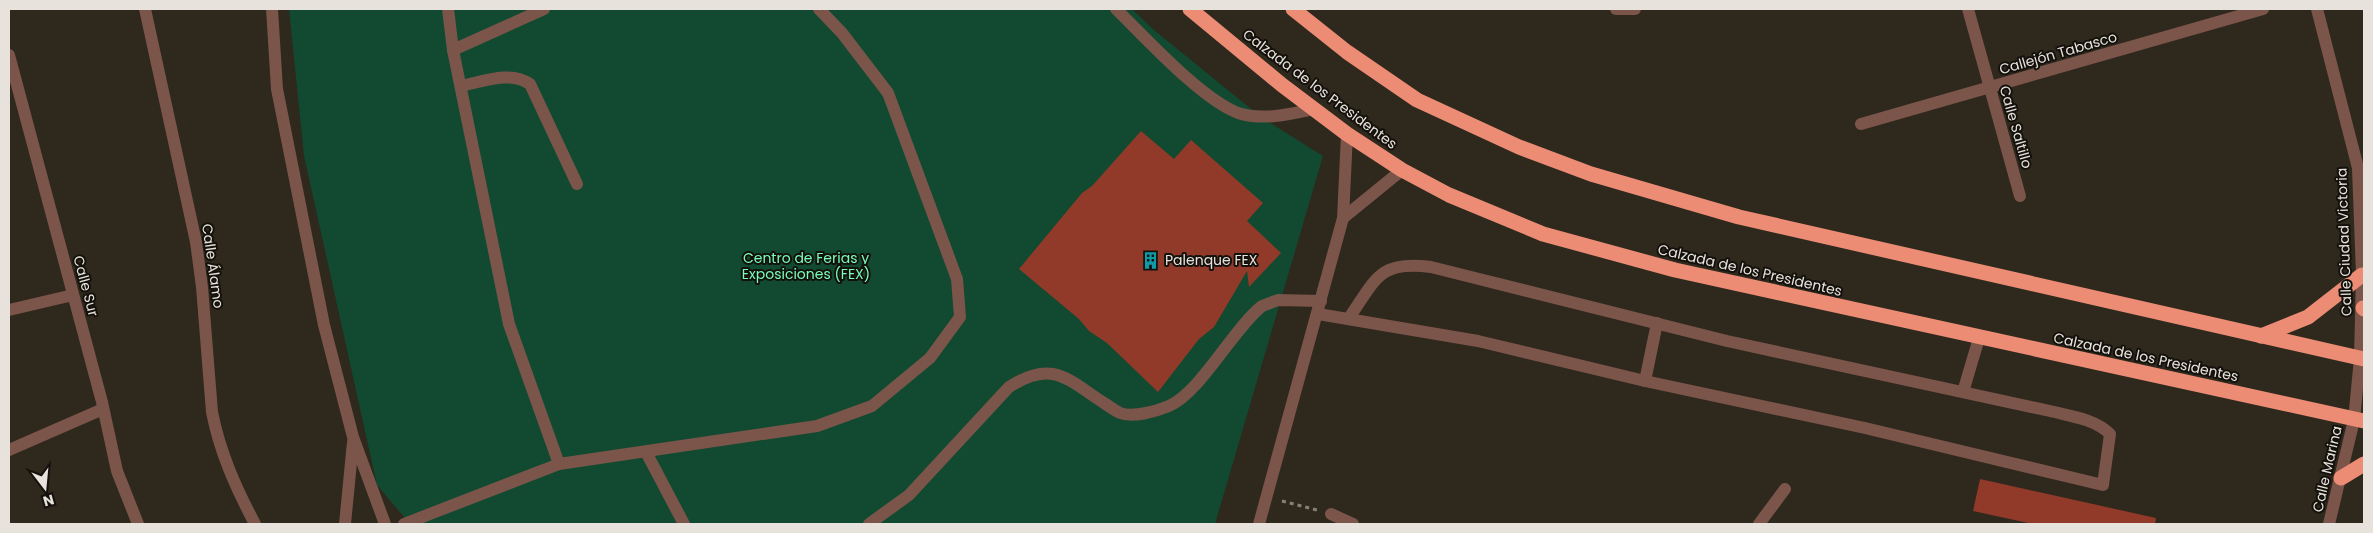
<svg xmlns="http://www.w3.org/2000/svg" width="2373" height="533" font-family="Poppins,sans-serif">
	<rect width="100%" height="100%" fill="#2e281d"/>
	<!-- green -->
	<polygon fill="#114a30" points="289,9 1132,9 1154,30 1261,117 1323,156 1215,524 410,524 377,485 304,156"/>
	<!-- building -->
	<g fill="#913a2a">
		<polygon points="1141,131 1174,159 1191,140 1263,203 1247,221 1281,253 1249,287 1247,271 1214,327 1199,339 1158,392 1107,343 1089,331 1079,319 1019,269 1082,193 1092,186"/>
		<polygon points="1980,479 2156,518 2155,524 2033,524 1973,511"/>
	</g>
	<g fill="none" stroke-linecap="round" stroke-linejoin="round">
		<!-- path -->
		<polyline stroke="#878178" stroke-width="3" stroke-dasharray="4 4" stroke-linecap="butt" points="1282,501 1317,510"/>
		<!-- minor -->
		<g stroke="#7b544a" stroke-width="12">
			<path d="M145,9L196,242L202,287L212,412C220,453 236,488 255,524"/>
			<polyline points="272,9 277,89 324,325 353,437 385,524"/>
			<path d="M1116,9C1146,38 1201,99 1238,113C1263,121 1290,114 1314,109"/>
			<polyline points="1616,9 1635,9"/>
			<polyline points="1968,9 2020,196"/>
			<polyline points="2317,9 2358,168 2362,275 2360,358 2354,420 2329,524"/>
			<polyline points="453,50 544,9"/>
			<polyline points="9,55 102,402 117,471 138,524"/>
			<path d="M461,86C482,82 510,70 530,84L577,184"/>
			<polyline points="1861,124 2263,9"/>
			<polyline points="1343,218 1402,170"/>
			<polyline points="9,310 73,295"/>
			<path d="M1318,314L1478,341L1645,381L1865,428L2103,485L2110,434C2095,419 2070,416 2050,411L1727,341L1431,267C1379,260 1376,279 1349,318"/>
			<polyline points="1645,381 1657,323"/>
			<polyline points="1963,392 1979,338"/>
			<polyline points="9,450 103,409"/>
			<polyline points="646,452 684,524"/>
			<polyline points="559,464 817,426 872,406 930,358 960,317 957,279 888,93 842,33 819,9"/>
			<polyline points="1331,514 1353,524"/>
			<polyline points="345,524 353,442"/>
			<polyline points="404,524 559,464 509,324 453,50 448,9"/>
			<path d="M869,524L909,495L1009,387C1052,359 1067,379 1104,403C1109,406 1115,411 1120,413C1133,418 1157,411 1169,406C1200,393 1233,329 1262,306L1278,300L1321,301"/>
			<polyline points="1259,524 1343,218 1347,134"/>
			<polyline points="1759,524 1785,489"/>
		</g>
		<!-- highway -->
		<g stroke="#ec8c75" stroke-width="15">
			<polyline points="1190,9 1282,85 1347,134 1402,170 1449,195 1543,234 1675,270 2364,421"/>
			<polyline points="1293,9 1347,52 1417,100 1519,147 1591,174 1739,217 2364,359"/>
			<polyline points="2363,308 2364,309"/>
			<polyline points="2261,336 2308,317 2362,275"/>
			<polyline points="2341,478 2364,464"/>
		</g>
	</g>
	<!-- icons -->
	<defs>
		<symbol id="building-bare" viewBox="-9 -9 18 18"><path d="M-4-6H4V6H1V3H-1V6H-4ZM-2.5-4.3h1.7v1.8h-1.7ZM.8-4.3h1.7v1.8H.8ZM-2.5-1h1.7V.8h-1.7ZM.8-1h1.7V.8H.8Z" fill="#0f9aa8" stroke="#14110c" stroke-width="2.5" paint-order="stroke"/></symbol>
	</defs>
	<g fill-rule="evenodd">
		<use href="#building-bare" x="1138" y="248" width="25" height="25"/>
	</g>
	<g text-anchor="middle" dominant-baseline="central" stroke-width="4" stroke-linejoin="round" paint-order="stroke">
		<!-- street labels -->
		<g font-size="14" fill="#e7e2db" stroke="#14110c">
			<text transform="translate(2058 53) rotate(-16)">Callejón Tabasco</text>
			<text transform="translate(1320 89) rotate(37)">Calzada de los Presidentes</text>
			<text transform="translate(2016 127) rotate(74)">Calle Saltillo</text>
			<text transform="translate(2344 242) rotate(-92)">Calle Ciudad Victoria</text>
			<text transform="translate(213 266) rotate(82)">Calle Álamo</text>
			<text transform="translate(1750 270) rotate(13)">Calzada de los Presidentes</text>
			<text transform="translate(86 286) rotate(75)">Calle Sur</text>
			<text transform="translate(2146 357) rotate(12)">Calzada de los Presidentes</text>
			<text transform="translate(2327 469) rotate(-77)">Calle Marina</text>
		</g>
		<!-- park labels -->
		<g font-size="14" fill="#78febb" stroke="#14110c">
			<text x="806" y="258">Centro de Ferias y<tspan x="806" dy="16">Exposiciones (FEX)</tspan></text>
		</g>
		<!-- poi labels -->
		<g font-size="14" fill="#e7e2db" stroke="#14110c" text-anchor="start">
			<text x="1165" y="260">Palenque FEX</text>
		</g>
	</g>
	<!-- border -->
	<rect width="2373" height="533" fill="none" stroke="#e7e2db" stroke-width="20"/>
	<!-- north arrow -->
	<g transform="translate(45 488) rotate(164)" stroke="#14110c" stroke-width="4" paint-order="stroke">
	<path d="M0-4L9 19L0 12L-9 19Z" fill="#e7e2db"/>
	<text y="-8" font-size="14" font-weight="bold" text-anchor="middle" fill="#e7e2db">N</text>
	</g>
</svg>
